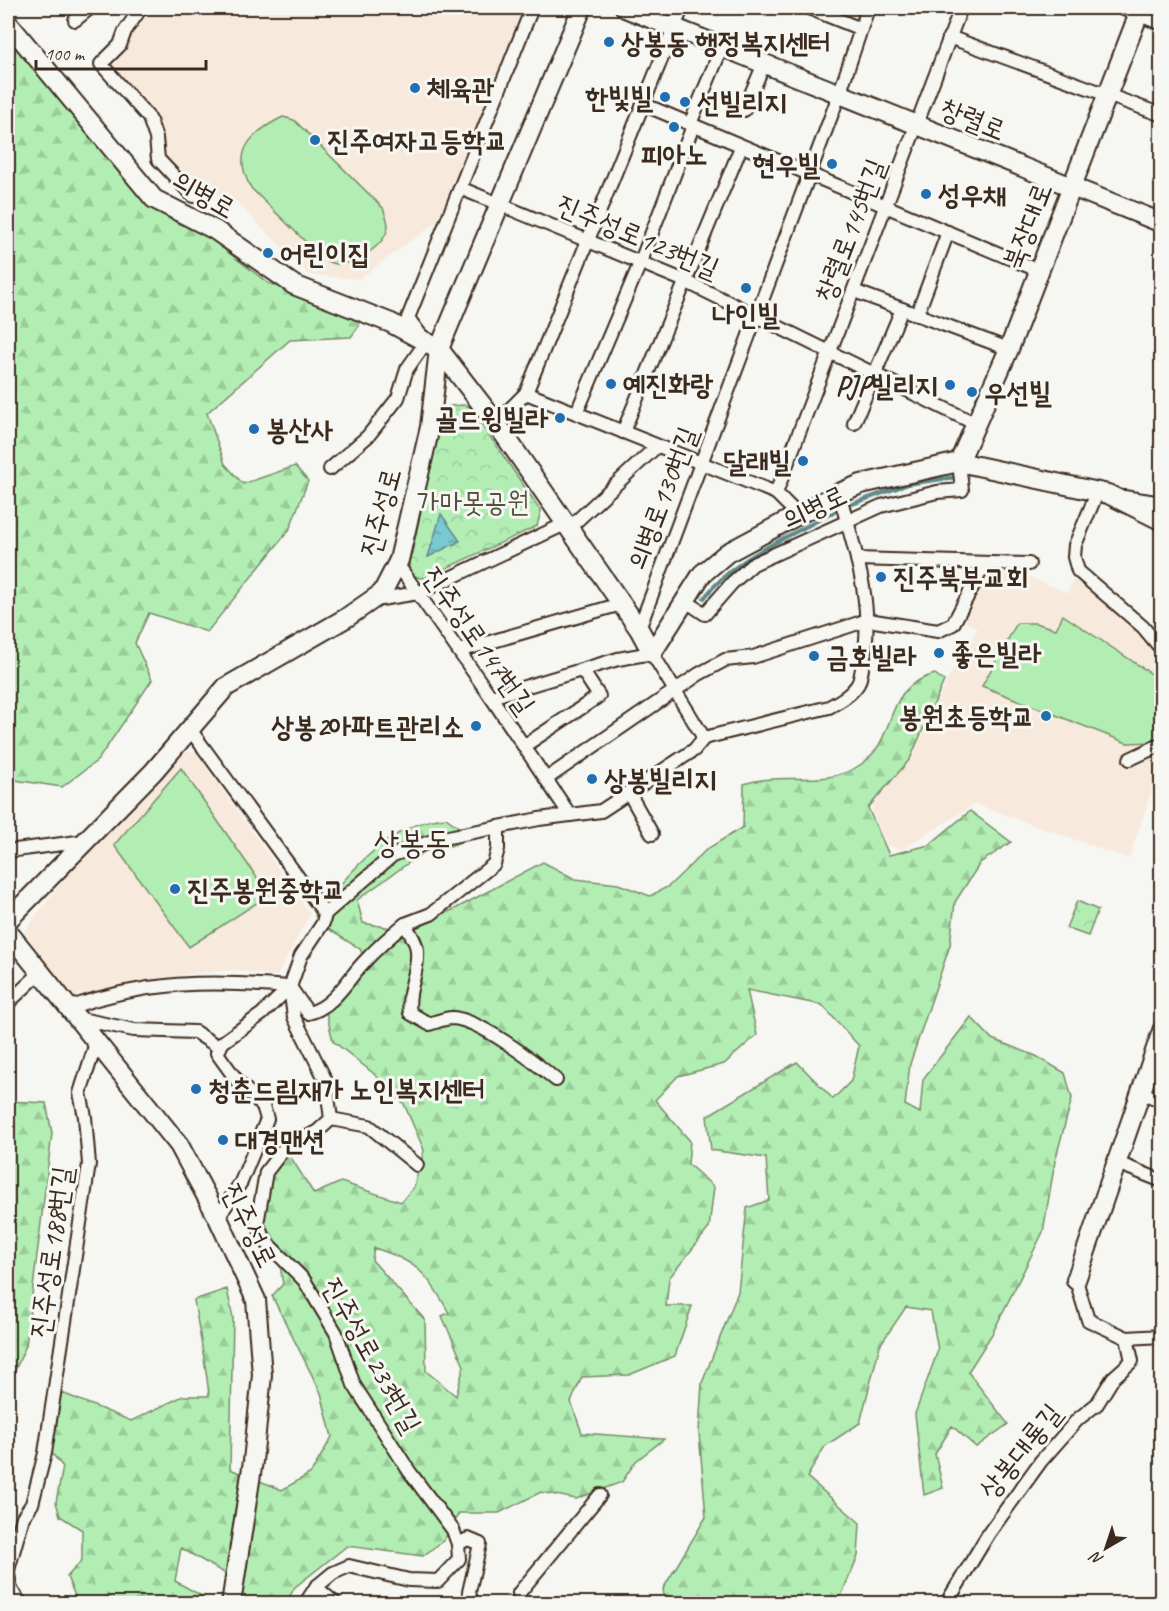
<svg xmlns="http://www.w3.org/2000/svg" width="1169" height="1611" font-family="Caveat,'Poor Story',sans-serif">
	<defs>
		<pattern id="forest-firs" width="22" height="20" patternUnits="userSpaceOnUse" patternTransform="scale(1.5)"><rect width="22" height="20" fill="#b2eeb3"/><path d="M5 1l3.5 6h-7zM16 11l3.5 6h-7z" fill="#9acc9a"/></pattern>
		<pattern id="park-crowns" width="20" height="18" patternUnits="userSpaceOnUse" patternTransform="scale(1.5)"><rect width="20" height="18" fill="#b2eeb3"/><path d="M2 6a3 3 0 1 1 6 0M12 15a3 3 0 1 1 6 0" fill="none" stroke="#9acc9a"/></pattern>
		<pattern id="water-ripples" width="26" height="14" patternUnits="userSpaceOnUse" patternTransform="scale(1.5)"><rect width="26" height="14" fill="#78c9d2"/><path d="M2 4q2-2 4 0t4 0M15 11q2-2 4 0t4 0" fill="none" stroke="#64a3aa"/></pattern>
	</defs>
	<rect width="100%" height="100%" fill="#f6f6f2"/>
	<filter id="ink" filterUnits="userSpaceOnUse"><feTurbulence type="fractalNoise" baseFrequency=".0167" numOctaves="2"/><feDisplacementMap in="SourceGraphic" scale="12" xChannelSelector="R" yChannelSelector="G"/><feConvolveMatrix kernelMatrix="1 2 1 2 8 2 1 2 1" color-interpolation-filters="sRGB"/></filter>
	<g filter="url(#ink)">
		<!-- built -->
		<g fill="#f7eadc">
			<polygon points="141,8 526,8 438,221 359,279 309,275 228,193 203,198 164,161 153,119 102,67"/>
			<polygon points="1001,566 1068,593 1075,574 1142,633 1161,662 1161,762 1129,859 975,804 902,849 887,846 871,810 890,773 912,758 950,674 978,629 963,620 985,574"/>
			<polygon points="179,751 196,752 310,914 277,976 235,970 179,975 71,996 24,932 71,870"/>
		</g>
		<!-- green -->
		<g fill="#b2eeb3" stroke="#768c68" stroke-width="1.5">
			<path d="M283,117L294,120L383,208C385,214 388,220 388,227C386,244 358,263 341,264C332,265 327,261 320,256L251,188C231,152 250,133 283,117Z"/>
			<path d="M1063,615L1159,679C1165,699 1164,724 1155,742L1127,743L982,686L1017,623H1035L1056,629Z"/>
			<polygon points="181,768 269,895 189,947 114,845"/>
		</g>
		<!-- forest -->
		<g fill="url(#forest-firs)" stroke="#768c68" stroke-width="1.5" fill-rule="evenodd">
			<polygon points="8,36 143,201 195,227 268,283 314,298 360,305 359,326 351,337 290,340 207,413 225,464 243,484 295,466 308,481 289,530 207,632 149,613 135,643 152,680 98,760 62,787 8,779"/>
			<path d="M935,674L944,681L910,759L868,808L889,855L929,845L970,811L1011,842L980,863L955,902L950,945L910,1064L905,1105L920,1113L923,1079L971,1017L992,1039L1036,1056L1065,1073L1072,1098L1055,1161L1043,1232L992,1334L968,1372L1008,1424L976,1447L952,1426L935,1454L943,1488L924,1495L915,1414L938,1350L931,1311L906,1307L880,1345L860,1423L825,1446L807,1477L860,1523L858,1556L838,1603H665L663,1589L706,1517L699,1432L702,1383L738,1292L747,1208L769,1200L766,1158L711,1150L707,1116L797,1062L833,1099L851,1081L859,1046L822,1005L747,990L757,1035L724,1064L678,1076L655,1100L690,1141L688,1164L714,1187L709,1228L669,1278L666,1306H692L675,1356L629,1375L582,1377L571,1402L582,1433L664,1439L636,1461L622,1482L576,1499L541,1492L499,1513H459L444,1540L423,1556L347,1546L295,1587L286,1603H232L233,1578L181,1548L175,1581L202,1596L208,1603L106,1604L103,1601L78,1603L67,1577L82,1560V1530L60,1516L56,1502L63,1467L51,1452L60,1392L131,1421L183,1396H209C206,1363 199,1332 194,1300L227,1289L233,1318L230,1469L282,1490L311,1473L332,1437L321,1393L272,1296L283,1284L277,1246L258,1215L265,1162L285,1148L314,1194L341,1182L401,1202L414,1187L424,1150L404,1104L373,1073L333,1041L324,1003L367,963L360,949L325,927L315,916C347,874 390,822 446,818L464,831L458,844L425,851L357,900L363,923L403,930L455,909L543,862L575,879L618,884L650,896L669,886L707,849L743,827L744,784C781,771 825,789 860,765C901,737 879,689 935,674ZM374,1248C417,1261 428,1274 449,1313L442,1316L464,1366L456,1396L426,1371L425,1320L372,1260Z"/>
			<polygon points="8,1101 46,1103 52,1133 26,1345 8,1387"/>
		</g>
		<!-- park -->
		<g fill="url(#park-crowns)" stroke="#768c68" stroke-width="1.5">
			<path d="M465,405L470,407L541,511L537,526L425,578C416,578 412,576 409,568L441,412L449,406Z"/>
			<polygon points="1077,901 1098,910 1088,936 1066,928"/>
		</g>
		<!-- water -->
		<polygon fill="url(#water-ripples)" stroke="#60898a" stroke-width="1.5" points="441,514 460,541 428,557"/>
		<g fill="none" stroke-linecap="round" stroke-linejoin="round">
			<!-- stream -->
			<g stroke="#60898a" stroke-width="4">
				<polyline points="852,504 908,484 957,477"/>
				<path d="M704,598C738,554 789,538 835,511"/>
			</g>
			<defs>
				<g id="street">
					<polyline points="141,8 125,31 120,45 101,64 149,118 156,138 158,159 193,196"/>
					<polyline points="809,8 861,29"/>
					<polyline points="1121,8 1162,24"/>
					<polyline points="75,20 90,8"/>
					<polyline points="949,37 1162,115"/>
					<polyline points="645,105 1040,271"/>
					<polyline points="744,110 764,64"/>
					<polyline points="690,124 722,47"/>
					<polyline points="460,188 685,281 976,424"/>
					<polyline points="854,291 1009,349"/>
					<polyline points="917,315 948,232"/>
					<polyline points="526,393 776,493"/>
					<polyline points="577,412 641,261 693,126"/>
					<polyline points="496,423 526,393 682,8"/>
					<polyline points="854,423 902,309"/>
					<polyline points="623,432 741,147"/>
					<polyline points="330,469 368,436 398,398 407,369 426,342 408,318 532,8"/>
					<polyline points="1097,493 1075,545 1074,557 1078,571 1143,627 1162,650"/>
					<polyline points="1124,497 1162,503"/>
					<polyline points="798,515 776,493 961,8"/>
					<polyline points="568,529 656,447"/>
					<polyline points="857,559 1029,564"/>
					<polyline points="399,560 398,565 491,697 570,815"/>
					<polyline points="375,600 418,593 565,524"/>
					<polyline points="686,601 705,614 732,583 753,564 881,506 937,492 962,490 959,462"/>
					<polyline points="639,629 839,95 868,8"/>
					<polyline points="459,651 621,604"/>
					<polyline points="189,728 325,914 323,923 301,956 290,987 262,1014 223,1042 217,1053 238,1082 263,1106 267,1119 241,1182 218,1218"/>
					<path d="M704,738L829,707C840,701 851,695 858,684C861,678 862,668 863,662C875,605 854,548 839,493"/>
					<polyline points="524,746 599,696 582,670"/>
					<polyline points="1130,759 1162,744"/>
					<polyline points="546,779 699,674 725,660 753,657 868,620 938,631 953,624 985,563"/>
					<polyline points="629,793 652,834"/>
					<polyline points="8,851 85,841"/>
					<polyline points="325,914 393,855 438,839 539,819 601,811 694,750 704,738 652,653 618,659 491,697"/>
					<polyline points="405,924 431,914 494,864 498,849 498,827"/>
					<polyline points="290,987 294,1017 326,1081 331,1119 318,1131 283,1150 266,1172 257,1224 267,1243 304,1280 336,1333 354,1385 409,1471 453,1530 458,1544 459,1559 438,1581 409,1580 349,1566 333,1573 316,1587 305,1604"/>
					<polyline points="8,1003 41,972"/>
					<path d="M68,1008C145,981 209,980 290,987L308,1013C333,1008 347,980 363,963C376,949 390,936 405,924C409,932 417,942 417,951C419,974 406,989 410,1013L429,1024C436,1022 445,1018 452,1018C479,1019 535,1062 556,1080"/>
					<polyline points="76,1018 134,1030 195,1032 220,1048"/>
					<polyline points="1140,1092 1162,1101"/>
					<polyline points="331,1119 369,1126 417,1165"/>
					<polyline points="1115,1162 1162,1181"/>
					<polyline points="1127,1338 1162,1336"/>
					<polyline points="458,1544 468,1539 480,1544 469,1592 472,1604"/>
					<polyline points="8,1570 23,1517 32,1504 45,1453 89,1164 85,1117 80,1093 96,1043"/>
					<polyline points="8,1575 11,1590 21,1604"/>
					<polyline points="316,1587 336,1604"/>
					<polyline points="521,1604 519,1593 600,1495"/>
					<polyline points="946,1604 989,1533 1041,1461 1078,1419 1097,1404 1113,1378 1132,1361 1127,1338 1088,1320 1076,1280"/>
				</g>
				<g id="secondary">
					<polyline points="625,8 1162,223"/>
					<polyline points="8,23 154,199 215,230 294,285 391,323 439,349 496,423 639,629 652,653 702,574 727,553 839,493 861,484 959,462 1108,494 1162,521"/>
					<polyline points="959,462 1009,349 1141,8"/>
					<polyline points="8,920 153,772 226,687 346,618 382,593 399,560 430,427 439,349 582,8"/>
					<polyline points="8,932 179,1145 218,1218 256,1300 262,1375 253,1461 231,1604"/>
					<polyline points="1076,1280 1162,1031"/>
				</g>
			</defs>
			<!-- street casing -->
			<use href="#street" stroke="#3b2a1e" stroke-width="16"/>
			<!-- secondary casing -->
			<use href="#secondary" stroke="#3b2a1e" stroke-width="22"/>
			<!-- street -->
			<use href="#street" stroke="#f6f6f2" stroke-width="12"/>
			<!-- secondary -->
			<use href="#secondary" stroke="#f6f6f2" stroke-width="18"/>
		</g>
	</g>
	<!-- markers -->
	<g fill="#1f6fb2" stroke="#f6f6f2" stroke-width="2">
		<circle cx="609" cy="42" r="6"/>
		<circle cx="415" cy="88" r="6"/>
		<circle cx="665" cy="97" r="6"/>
		<circle cx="685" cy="102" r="6"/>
		<circle cx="674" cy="127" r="6"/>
		<circle cx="315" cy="140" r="6"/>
		<circle cx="832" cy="164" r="6"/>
		<circle cx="926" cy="194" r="6"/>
		<circle cx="268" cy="253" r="6"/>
		<circle cx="746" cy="288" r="6"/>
		<circle cx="611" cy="384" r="6"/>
		<circle cx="950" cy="385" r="6"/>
		<circle cx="972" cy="392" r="6"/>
		<circle cx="560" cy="418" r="6"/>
		<circle cx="254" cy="429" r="6"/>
		<circle cx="803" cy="461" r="6"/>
		<circle cx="881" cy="577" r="6"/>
		<circle cx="939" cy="653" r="6"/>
		<circle cx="814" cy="656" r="6"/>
		<circle cx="1046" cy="716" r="6"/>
		<circle cx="476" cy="726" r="6"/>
		<circle cx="592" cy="779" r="6"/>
		<circle cx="175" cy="889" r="6"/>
		<circle cx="196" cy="1089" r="6"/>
		<circle cx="223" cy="1140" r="6"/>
	</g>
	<g text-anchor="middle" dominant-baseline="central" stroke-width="6" stroke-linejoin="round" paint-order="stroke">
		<!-- poi labels -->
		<g font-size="28" font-weight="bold" fill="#3b2a1e" stroke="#f6f6f2" text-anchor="start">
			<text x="621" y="42">상봉동 행정복지센터</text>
			<text x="427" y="88">체육관</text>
			<text x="653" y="97" text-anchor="end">한빛빌</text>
			<text x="697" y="102">선빌리지</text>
			<text x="327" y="140">진주여자고등학교</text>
			<text x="674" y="154" text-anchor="middle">피아노</text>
			<text x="820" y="164" text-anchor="end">현우빌</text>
			<text x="938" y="194">성우채</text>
			<text x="280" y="253">어린이집</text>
			<text x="746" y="314" text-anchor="middle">나인빌</text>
			<text x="623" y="384">예진화랑</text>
			<text x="938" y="385" text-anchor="end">PJP빌리지</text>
			<text x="984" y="392">우선빌</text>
			<text x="548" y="418" text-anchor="end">골드윙빌라</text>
			<text x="266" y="429">봉산사</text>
			<text x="791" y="461" text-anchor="end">달래빌</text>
			<text x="893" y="577">진주북부교회</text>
			<text x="951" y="653">좋은빌라</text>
			<text x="826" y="656">금호빌라</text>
			<text x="1034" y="716" text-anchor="end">봉원초등학교</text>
			<text x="464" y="726" text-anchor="end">상봉2아파트관리소</text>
			<text x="604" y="779">상봉빌리지</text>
			<text x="187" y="889">진주봉원중학교</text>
			<text x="208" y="1089">청춘드림재가 노인복지센터</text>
			<text x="235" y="1140">대경맨션</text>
		</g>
		<!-- street labels -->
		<g font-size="28" fill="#3b2a1e" stroke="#f6f6f2">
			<text transform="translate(973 119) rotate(22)">창렬로</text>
			<text transform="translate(204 194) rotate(30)">의병로</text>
			<text transform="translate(1027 226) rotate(-69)">북장대로</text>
			<text transform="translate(850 230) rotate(-69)">창렬로145번길</text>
			<text transform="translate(638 236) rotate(23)">진주성로123번길</text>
			<text transform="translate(662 498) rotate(-69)">의병로130번길</text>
			<text transform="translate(814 507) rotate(-25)">의병로</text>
			<text transform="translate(380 512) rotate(-75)">진주성로</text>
			<text transform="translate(479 640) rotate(55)">진주성로147번길</text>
			<text transform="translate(250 1225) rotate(64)">진주성로</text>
			<text transform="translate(51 1252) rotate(-82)">진주성로188번길</text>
			<text transform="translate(372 1355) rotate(61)">진주성로233번길</text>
			<text transform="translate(1020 1451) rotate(-51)">상봉대룡길</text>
		</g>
		<!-- park labels -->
		<g font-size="28" fill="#53513c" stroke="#f6f6f2">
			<text x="473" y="501">가마못공원</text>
		</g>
		<!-- quarter labels -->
		<g font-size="32" fill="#3b2a1e" stroke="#f6f6f2">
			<text x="412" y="842">상봉동</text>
		</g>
	</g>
	<!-- margin -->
	<rect width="1169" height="1611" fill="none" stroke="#f6f6f2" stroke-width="30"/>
	<rect x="15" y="15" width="1139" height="1581" fill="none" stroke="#3b2a1e" stroke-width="2" filter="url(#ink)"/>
	<!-- north arrow -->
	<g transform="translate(1106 1548) rotate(219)" stroke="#f6f6f2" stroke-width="4.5" paint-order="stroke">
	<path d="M0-4.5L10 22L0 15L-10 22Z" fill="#3b2a1e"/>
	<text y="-9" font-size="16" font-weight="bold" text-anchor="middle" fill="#3b2a1e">N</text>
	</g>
	<!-- scale -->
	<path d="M36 60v9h170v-9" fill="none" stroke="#3b2a1e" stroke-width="3"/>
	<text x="45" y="60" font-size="18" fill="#3b2a1e" stroke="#f6f6f2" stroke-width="4.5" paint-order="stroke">100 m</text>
</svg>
